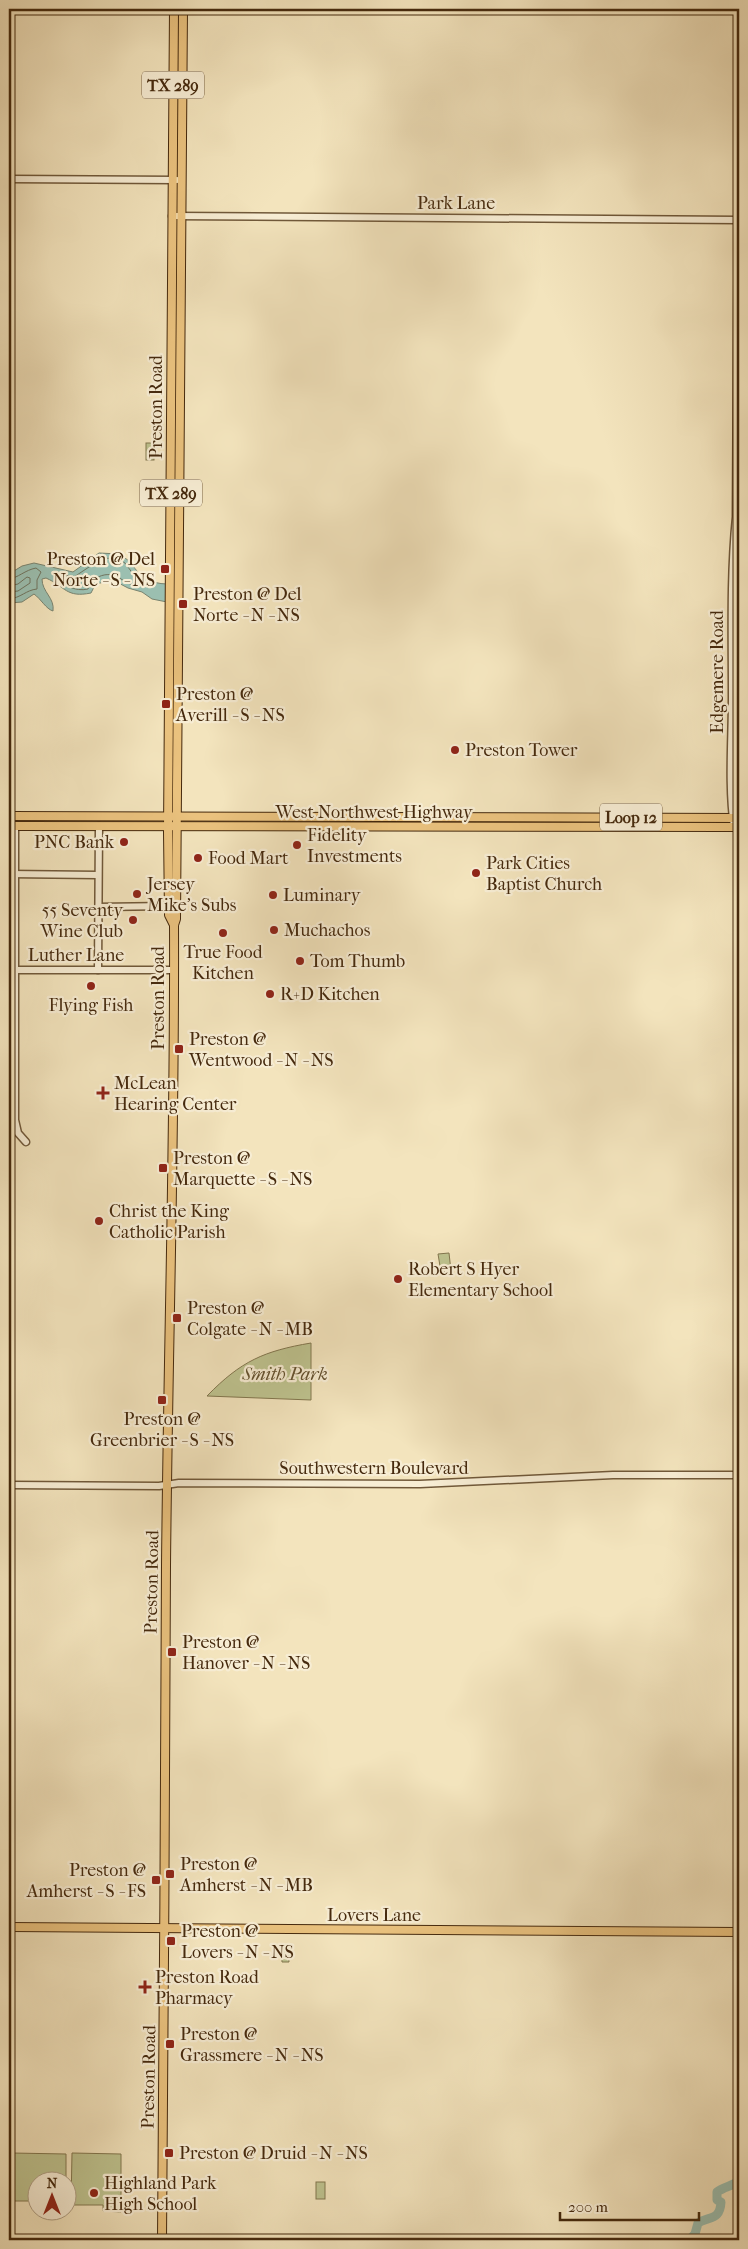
<svg xmlns="http://www.w3.org/2000/svg" width="748" height="2249" font-family="'IM FELL French Canon',serif">
	<rect width="100%" height="100%" fill="#f3e4bd"/>
	<filter id="stains"><feTurbulence type="fractalNoise" baseFrequency=".004" numOctaves="4"/><feColorMatrix values="0 0 0 0 .2 0 0 0 0 .09 0 0 0 0 .02 0 0 0 .5 -.17"/></filter>
	<radialGradient id="worn" r=".72"><stop offset=".6" stop-color="#630" stop-opacity="0"/><stop offset="1" stop-color="#630" stop-opacity=".3"/></radialGradient>
	<!-- green -->
	<g fill="#bec38f" stroke="#82764e">
		<rect x="146" y="443" width="8" height="17"/>
		<polygon points="449,1253 451,1271 441,1272 438,1254"/>
		<path d="M311,1343V1400L207,1396C241,1361 264,1351 311,1343Z"/>
		<polygon points="281,1947 288,1947 289,1962 282,1962"/>
		<polygon points="12,2153 66,2154 66,2181 38,2182 37,2201 12,2201"/>
		<polygon points="72,2153 121,2154 121,2212 103,2211 103,2205 71,2205"/>
		<rect x="316" y="2182" width="9" height="17"/>
	</g>
	<!-- water -->
	<path fill="#9bbfb0" stroke="#79836f" d="M99,553L119,554L121,557C136,559 133,583 167,584V602L152,599L142,592L128,588L111,579L95,585L91,593C66,598 66,587 46,578L42,579C42,592 55,598 53,611C46,609 41,599 34,594L22,602L9,603V574L22,566L34,563L73,572Z"/>
	<g fill="none" stroke-linecap="round" stroke-linejoin="round">
		<!-- shore -->
		<g stroke="#70745e" stroke-width="1">
			<path d="M115,558L125,563L139,582V585C123,587 118,568 98,577C92,580 91,582 88,589C75,592 63,585 54,576L57,573L74,577L101,559Z"/>
			<path d="M9,579C18,578 25,570 36,568L41,572L37,580V589C26,590 21,598 9,599"/>
			<polyline points="9,586 18,584 27,577 30,578 30,583 18,591 9,592"/>
		</g>
		<!-- river -->
		<path stroke="#9bbfb0" stroke-width="9" d="M689,2240L695,2234L698,2223C709,2216 720,2221 721,2202L717,2200V2192C724,2187 732,2186 739,2181"/>
		<defs>
			<g id="minor">
				<polyline points="9,179 177,180"/>
				<polyline points="172,216 739,220"/>
				<polyline points="15,826 15,1120 18,1133 26,1142"/>
				<path d="M734,827C728,785 732,740 732,697C732,637 730,577 736,517L739,42"/>
				<polyline points="9,874 98,875"/>
				<polyline points="98,907 169,906"/>
				<polyline points="9,970 173,970"/>
				<polyline points="98,970 99,826"/>
				<polyline points="9,1485 159,1486 179,1483 420,1484 613,1475 739,1475"/>
			</g>
			<g id="major">
				<polyline points="174,9 168,832 169,915 174,925"/>
				<polyline points="9,816 739,818"/>
				<polyline points="9,826 739,827"/>
				<polyline points="9,1927 739,1932"/>
				<path d="M162,2240C165,2015 164,1791 166,1566C168,1352 175,1139 174,925L176,919L183,9"/>
			</g>
		</defs>
		<!-- minor casing -->
		<use href="#minor" stroke="#705839" stroke-width="9"/>
		<!-- major casing -->
		<use href="#major" stroke="#45290d" stroke-width="10"/>
		<!-- minor -->
		<use href="#minor" stroke="#f7edd4" stroke-width="6"/>
		<!-- major -->
		<use href="#major" stroke="#eac27e" stroke-width="8"/>
	</g>
	<!-- markers -->
	<g fill="#8f2418" stroke="#f7edd4" stroke-width="2">
		<rect x="160" y="564" width="10" height="10" rx="2.5"/>
		<rect x="178" y="599" width="10" height="10" rx="2.5"/>
		<rect x="161" y="699" width="10" height="10" rx="2.5"/>
		<circle cx="455" cy="750" r="5"/>
		<circle cx="124" cy="842" r="5"/>
		<circle cx="297" cy="845" r="5"/>
		<circle cx="198" cy="858" r="5"/>
		<circle cx="476" cy="873" r="5"/>
		<circle cx="137" cy="894" r="5"/>
		<circle cx="273" cy="895" r="5"/>
		<circle cx="133" cy="920" r="5"/>
		<circle cx="274" cy="930" r="5"/>
		<circle cx="223" cy="933" r="5"/>
		<circle cx="300" cy="961" r="5"/>
		<circle cx="91" cy="986" r="5"/>
		<circle cx="270" cy="994" r="5"/>
		<rect x="174" y="1044" width="10" height="10" rx="2.5"/>
		<path d="M100.5 1085.5h5v5h5v5h-5v5h-5v-5h-5v-5h5z"/>
		<rect x="158" y="1163" width="10" height="10" rx="2.5"/>
		<circle cx="99" cy="1221" r="5"/>
		<circle cx="398" cy="1279" r="5"/>
		<rect x="172" y="1313" width="10" height="10" rx="2.5"/>
		<rect x="157" y="1395" width="10" height="10" rx="2.5"/>
		<rect x="167" y="1647" width="10" height="10" rx="2.5"/>
		<rect x="165" y="1869" width="10" height="10" rx="2.5"/>
		<rect x="151" y="1875" width="10" height="10" rx="2.5"/>
		<rect x="166" y="1936" width="10" height="10" rx="2.5"/>
		<path d="M142.5 1979.5h5v5h5v5h-5v5h-5v-5h-5v-5h5z"/>
		<rect x="165" y="2039" width="10" height="10" rx="2.5"/>
		<rect x="164" y="2148" width="10" height="10" rx="2.5"/>
		<circle cx="94" cy="2193" r="5"/>
	</g>
	<g text-anchor="middle" dominant-baseline="central" stroke-width="4.5" stroke-linejoin="round" paint-order="stroke">
		<!-- shield labels -->
		<g fill="#f7edd4" stroke="#7a6449" stroke-width="1">
			<rect x="142" y="71.5" width="62" height="27" rx="4"/>
			<rect x="140" y="479.5" width="62" height="27" rx="4"/>
			<rect x="600" y="803.5" width="62" height="27" rx="4"/>
		</g>
		<g font-size="16" font-weight="bold" fill="#45290d">
			<text x="173" y="85">TX 289</text>
			<text x="171" y="493">TX 289</text>
			<text x="631" y="817">Loop 12</text>
		</g>
		<!-- street labels -->
		<g font-size="18" fill="#45290d" stroke="#f7edd4">
			<text x="456" y="203">Park Lane</text>
			<text transform="translate(156 407) rotate(-90)">Preston Road</text>
			<text transform="translate(717 672) rotate(-90)">Edgemere Road</text>
			<text x="374" y="812">West Northwest Highway</text>
			<text x="76" y="955">Luther Lane</text>
			<text transform="translate(158 998) rotate(-90)">Preston Road</text>
			<text x="374" y="1468">Southwestern Boulevard</text>
			<text transform="translate(152 1582) rotate(-89)">Preston Road</text>
			<text x="374" y="1915">Lovers Lane</text>
			<text transform="translate(149 2077) rotate(-89)">Preston Road</text>
		</g>
		<!-- poi labels -->
		<g font-size="18" fill="#45290d" stroke="#f7edd4" text-anchor="start">
			<text x="155" y="559" text-anchor="end">Preston @ Del<tspan x="155" dy="21">Norte - S - NS</tspan></text>
			<text x="193" y="594">Preston @ Del<tspan x="193" dy="21">Norte - N - NS</tspan></text>
			<text x="176" y="694">Preston @<tspan x="176" dy="21">Averill - S - NS</tspan></text>
			<text x="465" y="750">Preston Tower</text>
			<text x="307" y="835">Fidelity<tspan x="307" dy="21">Investments</tspan></text>
			<text x="114" y="842" text-anchor="end">PNC Bank</text>
			<text x="208" y="858">Food Mart</text>
			<text x="486" y="863">Park Cities<tspan x="486" dy="21">Baptist Church</tspan></text>
			<text x="147" y="884">Jersey<tspan x="147" dy="21">Mike's Subs</tspan></text>
			<text x="283" y="895">Luminary</text>
			<text x="123" y="910" text-anchor="end">55 Seventy<tspan x="123" dy="21">Wine Club</tspan></text>
			<text x="284" y="930">Muchachos</text>
			<text x="223" y="952" text-anchor="middle">True Food<tspan x="223" dy="21">Kitchen</tspan></text>
			<text x="310" y="961">Tom Thumb</text>
			<text x="280" y="994">R+D Kitchen</text>
			<text x="91" y="1005" text-anchor="middle">Flying Fish</text>
			<text x="189" y="1039">Preston @<tspan x="189" dy="21">Wentwood - N - NS</tspan></text>
			<text x="114" y="1083">McLean<tspan x="114" dy="21">Hearing Center</tspan></text>
			<text x="173" y="1158">Preston @<tspan x="173" dy="21">Marquette - S - NS</tspan></text>
			<text x="109" y="1211">Christ the King<tspan x="109" dy="21">Catholic Parish</tspan></text>
			<text x="408" y="1269">Robert S Hyer<tspan x="408" dy="21">Elementary School</tspan></text>
			<text x="187" y="1308">Preston @<tspan x="187" dy="21">Colgate - N - MB</tspan></text>
			<text x="162" y="1419" text-anchor="middle">Preston @<tspan x="162" dy="21">Greenbrier - S - NS</tspan></text>
			<text x="182" y="1642">Preston @<tspan x="182" dy="21">Hanover - N - NS</tspan></text>
			<text x="180" y="1864">Preston @<tspan x="180" dy="21">Amherst - N - MB</tspan></text>
			<text x="146" y="1870" text-anchor="end">Preston @<tspan x="146" dy="21">Amherst - S - FS</tspan></text>
			<text x="181" y="1931">Preston @<tspan x="181" dy="21">Lovers - N - NS</tspan></text>
			<text x="155" y="1977">Preston Road<tspan x="155" dy="21">Pharmacy</tspan></text>
			<text x="180" y="2034">Preston @<tspan x="180" dy="21">Grassmere - N - NS</tspan></text>
			<text x="179" y="2153">Preston @ Druid - N - NS</text>
			<text x="104" y="2183">Highland Park<tspan x="104" dy="21">High School</tspan></text>
		</g>
		<!-- park labels -->
		<g font-size="18" font-style="italic" fill="#63502e" stroke="#f7edd4">
			<text x="285" y="1374">Smith Park</text>
		</g>
	</g>
	<!-- margin -->
	<rect width="748" height="2249" fill="none" stroke="#f3e4bd" stroke-width="30"/>
	<rect x="10" y="10" width="728" height="2229" fill="none" stroke="#45290d" stroke-width="2.5"/>
	<rect x="15" y="15" width="718" height="2219" fill="none" stroke="#45290d"/>
	<!-- north arrow -->
	<g transform="translate(52 2196)"><circle r="24" fill="#f7edd4" stroke="#b09f84"/>
	<path d="M0-4L9 19L0 12L-9 19Z" fill="#8f2418"/>
	<text y="-8" font-size="14" font-weight="bold" text-anchor="middle" fill="#45290d">N</text>
	</g>
	<!-- scale -->
	<path d="M560 2212v8h139v-8" fill="none" stroke="#45290d" stroke-width="2.5"/>
	<text x="568" y="2212" font-size="15" fill="#45290d" stroke="#f7edd4" stroke-width="4" paint-order="stroke">200 m</text>
	<rect width="100%" height="100%" filter="url(#stains)"/>
	<rect width="100%" height="100%" fill="url(#worn)"/>
</svg>
